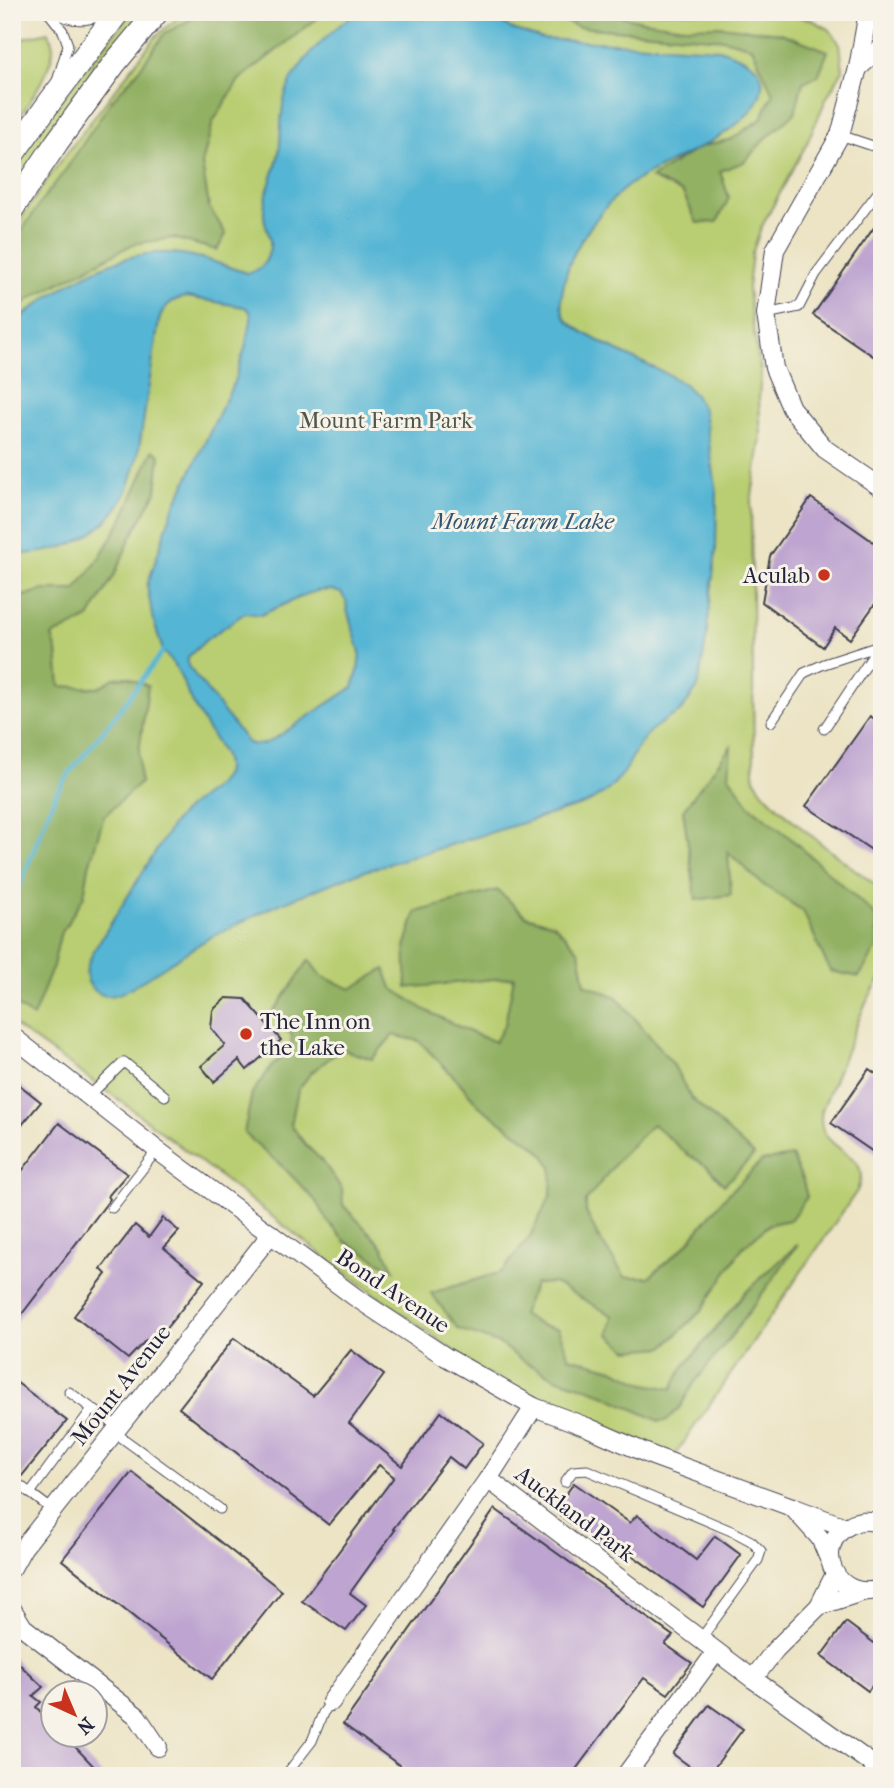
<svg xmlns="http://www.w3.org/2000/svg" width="894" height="1788" font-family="'IM FELL French Canon',serif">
	<rect width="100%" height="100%" fill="#f7f3e8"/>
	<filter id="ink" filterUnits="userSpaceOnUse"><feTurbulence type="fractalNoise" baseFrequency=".0143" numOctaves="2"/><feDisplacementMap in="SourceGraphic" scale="14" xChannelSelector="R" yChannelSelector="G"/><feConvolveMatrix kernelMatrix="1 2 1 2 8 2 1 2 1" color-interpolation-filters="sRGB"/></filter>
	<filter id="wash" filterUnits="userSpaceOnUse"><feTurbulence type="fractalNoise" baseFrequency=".00686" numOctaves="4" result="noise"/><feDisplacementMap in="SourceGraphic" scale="28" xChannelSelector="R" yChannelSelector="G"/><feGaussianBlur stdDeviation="1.57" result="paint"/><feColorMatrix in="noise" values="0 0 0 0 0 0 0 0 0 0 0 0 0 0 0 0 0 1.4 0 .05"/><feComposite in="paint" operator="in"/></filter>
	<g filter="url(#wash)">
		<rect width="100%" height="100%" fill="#ece4c5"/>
		<!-- green -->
		<g fill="#b9ce72" stroke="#6e7856" stroke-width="2">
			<polygon points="132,12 149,12 12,191 12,167 79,76"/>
			<path d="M185,12H780L812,20L829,29L840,44L843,70L827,97L807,143L761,228L752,254L748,288L752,322L761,372L759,400L761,437L751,502L754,767C754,771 754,775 755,778C761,802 858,871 882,890V976L866,1002L822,1110C814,1149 858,1148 861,1174C861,1180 859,1186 857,1191L674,1456L562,1409L484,1373L334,1264L125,1104L12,1024V233L50,175L157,35Z"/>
			<path d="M48,32C50,37 53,42 53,48C53,69 24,110 12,129V41Z"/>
		</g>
		<!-- forest -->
		<g fill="#92b164" stroke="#5a6a50" stroke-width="2">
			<polygon points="200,12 325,12 239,80 213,122 202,164 209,207 226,234 217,250 173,238 133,244 29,299 12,317 12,243 20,233 45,196 64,172 112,100 137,72 165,33 186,22"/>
			<polygon points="542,12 604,12 643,21 685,27 720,26 781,33 828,51 818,76 803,82 795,113 763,141 744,162 720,171 729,198 717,222 697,223 683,193 651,178 700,147 732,139 761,119 773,94 752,47 723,39 578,27"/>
			<polygon points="153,450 160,455 156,492 131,537 114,576 89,618 52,636 57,651 60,686 98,688 114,678 128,677 148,686 139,752 140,783 104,816 89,866 84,896 60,935 53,966 33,1017 12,1003 12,598 13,599 43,590 75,590 96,563 123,518"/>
			<polygon points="731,746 729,776 750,806 788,836 875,915 878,946 859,977 830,971 803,911 762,884 728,852 731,895 696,900 683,810"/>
			<polygon points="497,890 526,916 554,924 579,951 585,984 617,997 673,1064 691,1098 754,1155 724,1185 708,1167 687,1154 653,1124 623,1154 586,1201 586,1212 597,1235 625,1277 649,1277 685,1246 725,1197 762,1161 792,1156 803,1181 807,1197 790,1220 770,1224 743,1247 701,1311 664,1347 628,1350 609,1334 613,1316 554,1283 535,1284 522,1314 540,1325 558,1329 569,1357 613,1369 645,1384 672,1389 682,1369 744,1294 798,1244 733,1334 695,1382 680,1407 667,1421 659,1421 593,1390 558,1379 521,1360 500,1344 458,1329 431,1293 502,1272 530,1236 551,1195 552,1167 540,1150 479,1106 460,1083 419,1041 393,1035 372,1059 341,1049 311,1073 298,1090 291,1125 306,1145 323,1162 342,1189 343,1205 383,1247 394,1270 346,1242 328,1222 315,1200 284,1168 244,1133 252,1093 273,1065 291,1047 292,1035 272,1013 279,1004 309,960 321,976 351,989 385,969 392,988 425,1010 470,1032 495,1042 505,1024 514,977 407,988 405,947 416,912"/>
		</g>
		<!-- water -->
		<path fill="#55b5d4" stroke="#3c6c88" stroke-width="2" fill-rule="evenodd" d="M357,12H486L512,29L543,39L719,49C739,56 769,64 761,92C748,136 665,160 629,185C605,203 573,246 566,275C563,289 558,303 565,317C575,334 649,365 671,376L684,384L695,395L704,411L717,493L716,549L706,640L698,687L681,711L664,721L650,731L637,748L624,773L608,790L588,803L355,874L272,907L209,938L131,988C124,992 116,996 109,996C103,996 97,993 93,989C80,976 89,960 96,947L174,822C179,816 184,811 190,806C201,797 217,788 224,776C228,768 226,761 223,754L195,708L177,669L163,651L153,619L147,586L172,511L234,382L245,348L251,321V315L249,310L244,307L187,297C172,299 163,306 159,321L138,455C134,469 131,484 124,497C101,539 58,555 12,554V325C53,290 114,250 170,253C197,254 222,265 247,273C255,272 260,269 265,262C278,237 262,231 264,210C265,190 276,171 279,152C282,132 279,112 286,93C295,64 332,29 357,12ZM331,590L341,593L346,601L347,610L360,652L358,671L353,687L274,739C265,744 258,747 248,743L188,666V657L206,640L245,613L261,615L307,594L317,591Z"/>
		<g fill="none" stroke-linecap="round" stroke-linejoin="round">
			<!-- stream -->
			<polyline stroke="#55b5d4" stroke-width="4.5" points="12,906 55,795 71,771 115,716 163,651"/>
		</g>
		<g id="blocks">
			<!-- building -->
			<g fill="#bea4d0">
				<polygon points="882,216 882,362 813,315"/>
				<polygon points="811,498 882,548 882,594 850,639 835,628 823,647 762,602 770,556"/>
				<polygon points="870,716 882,724 882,857 806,806"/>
				<polygon points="226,998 245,999 281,1040 247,1070 239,1060 214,1082 201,1066 225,1045 211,1028 213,1010"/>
				<polygon points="869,1069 882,1078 882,1158 831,1123"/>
				<polygon points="12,1079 41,1102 12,1137"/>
				<polygon points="59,1123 127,1174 108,1196 110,1199 12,1327 12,1184"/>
				<polygon points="163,1218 179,1231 164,1248 204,1281 153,1345 146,1340 128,1359 74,1316 106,1274 101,1269 135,1225 149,1237"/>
				<polygon points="234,1338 313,1396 351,1350 384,1375 349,1423 402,1466 441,1412 483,1443 464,1469 449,1457 393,1529 395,1530 350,1593 366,1605 346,1631 302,1601 394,1477 379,1465 329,1525 179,1408"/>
				<polygon points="12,1379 67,1421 21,1477 12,1472"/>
				<polygon points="132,1472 282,1591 212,1679 62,1560"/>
				<polygon points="574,1483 630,1523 637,1515 696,1560 715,1536 741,1555 703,1607 603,1534 597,1542 554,1511"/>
				<polygon points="495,1509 673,1636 665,1644 692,1663 668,1694 644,1678 571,1776 414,1776 343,1724"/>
				<polygon points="846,1622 882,1649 882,1672 868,1691 821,1656"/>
				<polygon points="12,1657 43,1687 33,1696 41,1702 36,1707 52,1724 52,1735 64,1735 103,1776 12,1776"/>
				<polygon points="709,1705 743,1729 708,1776 703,1776 673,1754"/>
			</g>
		</g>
	</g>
	<g filter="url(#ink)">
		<use href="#blocks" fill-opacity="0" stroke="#403f50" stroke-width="2"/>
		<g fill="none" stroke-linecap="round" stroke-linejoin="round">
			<defs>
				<g id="service">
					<polyline points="48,12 63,31 68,45 57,81"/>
					<path d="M56,12C74,25 90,19 111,14"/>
					<polyline points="840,135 882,149"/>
					<polyline points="766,314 799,307 816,274 882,187"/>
					<polyline points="771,722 804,673 824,664 879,646 882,642"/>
					<polyline points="824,729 879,646"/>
					<polyline points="89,1096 124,1062 165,1096"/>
					<polyline points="112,1208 157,1150"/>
					<polyline points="69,1392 118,1427"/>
					<polyline points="114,1432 220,1509"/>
					<polyline points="12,1479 30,1493 92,1409"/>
					<polyline points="565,1482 573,1471 587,1470 736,1533 751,1541 761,1551 758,1560 700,1640"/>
					<polyline points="30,1493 54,1511"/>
					<polyline points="285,1776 312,1741 323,1713 331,1702"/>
				</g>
				<g id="minor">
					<polyline points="868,12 858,68 840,135 775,250 766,314 774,368 791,408 825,449 882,488"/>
					<polyline points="858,68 882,47"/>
					<polyline points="12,1036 157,1150 355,1297 446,1357 534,1407 587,1427 653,1456 792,1507"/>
					<polyline points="488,1479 534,1407"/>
					<path d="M882,1524C871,1520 860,1519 850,1525C809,1545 837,1606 882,1588"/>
					<polyline points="830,1561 820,1538 792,1507 845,1527"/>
					<polyline points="12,1568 23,1548 271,1234"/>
					<polyline points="835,1574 819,1606 862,1592"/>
					<polyline points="819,1606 775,1650 753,1679 882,1771"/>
					<polyline points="12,1609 23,1627 137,1716 158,1747"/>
					<polyline points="331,1702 488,1479 753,1679"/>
					<polyline points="625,1776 716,1652"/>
				</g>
				<g id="tertiary">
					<polyline points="12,155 52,99 118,12"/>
					<polyline points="12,209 57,142 114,64 157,12"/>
				</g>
			</defs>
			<!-- service casing -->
			<use href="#service" stroke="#403f50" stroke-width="11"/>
			<!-- minor casing -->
			<use href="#minor" stroke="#403f50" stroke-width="20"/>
			<!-- tertiary casing -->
			<use href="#tertiary" stroke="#403f50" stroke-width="25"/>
			<!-- service -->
			<use href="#service" stroke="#fff" stroke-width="9"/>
			<!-- minor -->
			<use href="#minor" stroke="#fff" stroke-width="18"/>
			<!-- tertiary -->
			<use href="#tertiary" stroke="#fff" stroke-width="23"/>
		</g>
	</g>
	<!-- markers -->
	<g fill="#c8321e" stroke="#f7f3e8" stroke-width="2.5">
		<circle cx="824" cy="575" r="7"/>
		<circle cx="246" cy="1034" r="7"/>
	</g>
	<g text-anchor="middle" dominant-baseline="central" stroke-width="6" stroke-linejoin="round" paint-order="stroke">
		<!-- park labels -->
		<g font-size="23" fill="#4f564c" stroke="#f7f3e8">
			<text x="386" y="420">Mount Farm Park</text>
		</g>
		<!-- poi labels -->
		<g font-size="23" fill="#22223b" stroke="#f7f3e8" text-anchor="end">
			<text x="810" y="575">Aculab</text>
			<text x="260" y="1021" text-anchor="start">The Inn on<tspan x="260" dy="26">the Lake</tspan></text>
		</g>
		<!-- street labels -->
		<g font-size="23" fill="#22223b" stroke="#f7f3e8">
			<text transform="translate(393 1291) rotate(34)">Bond Avenue</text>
			<text transform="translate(121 1385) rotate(-52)">Mount Avenue</text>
			<text transform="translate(575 1514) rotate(37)">Auckland Park</text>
		</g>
		<!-- water labels -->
		<g font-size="24" font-style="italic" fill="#345571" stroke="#f7f3e8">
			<text x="523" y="521">Mount Farm Lake</text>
		</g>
	</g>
	<!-- margin -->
	<rect width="894" height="1788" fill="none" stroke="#f7f3e8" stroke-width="42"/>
	<!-- north arrow -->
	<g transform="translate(74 1714) rotate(136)"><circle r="33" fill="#f7f3e8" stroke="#a29fa3" stroke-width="2"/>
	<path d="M0-5L12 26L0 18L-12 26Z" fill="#c8321e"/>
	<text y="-10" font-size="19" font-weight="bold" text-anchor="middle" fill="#22223b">N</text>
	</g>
</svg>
